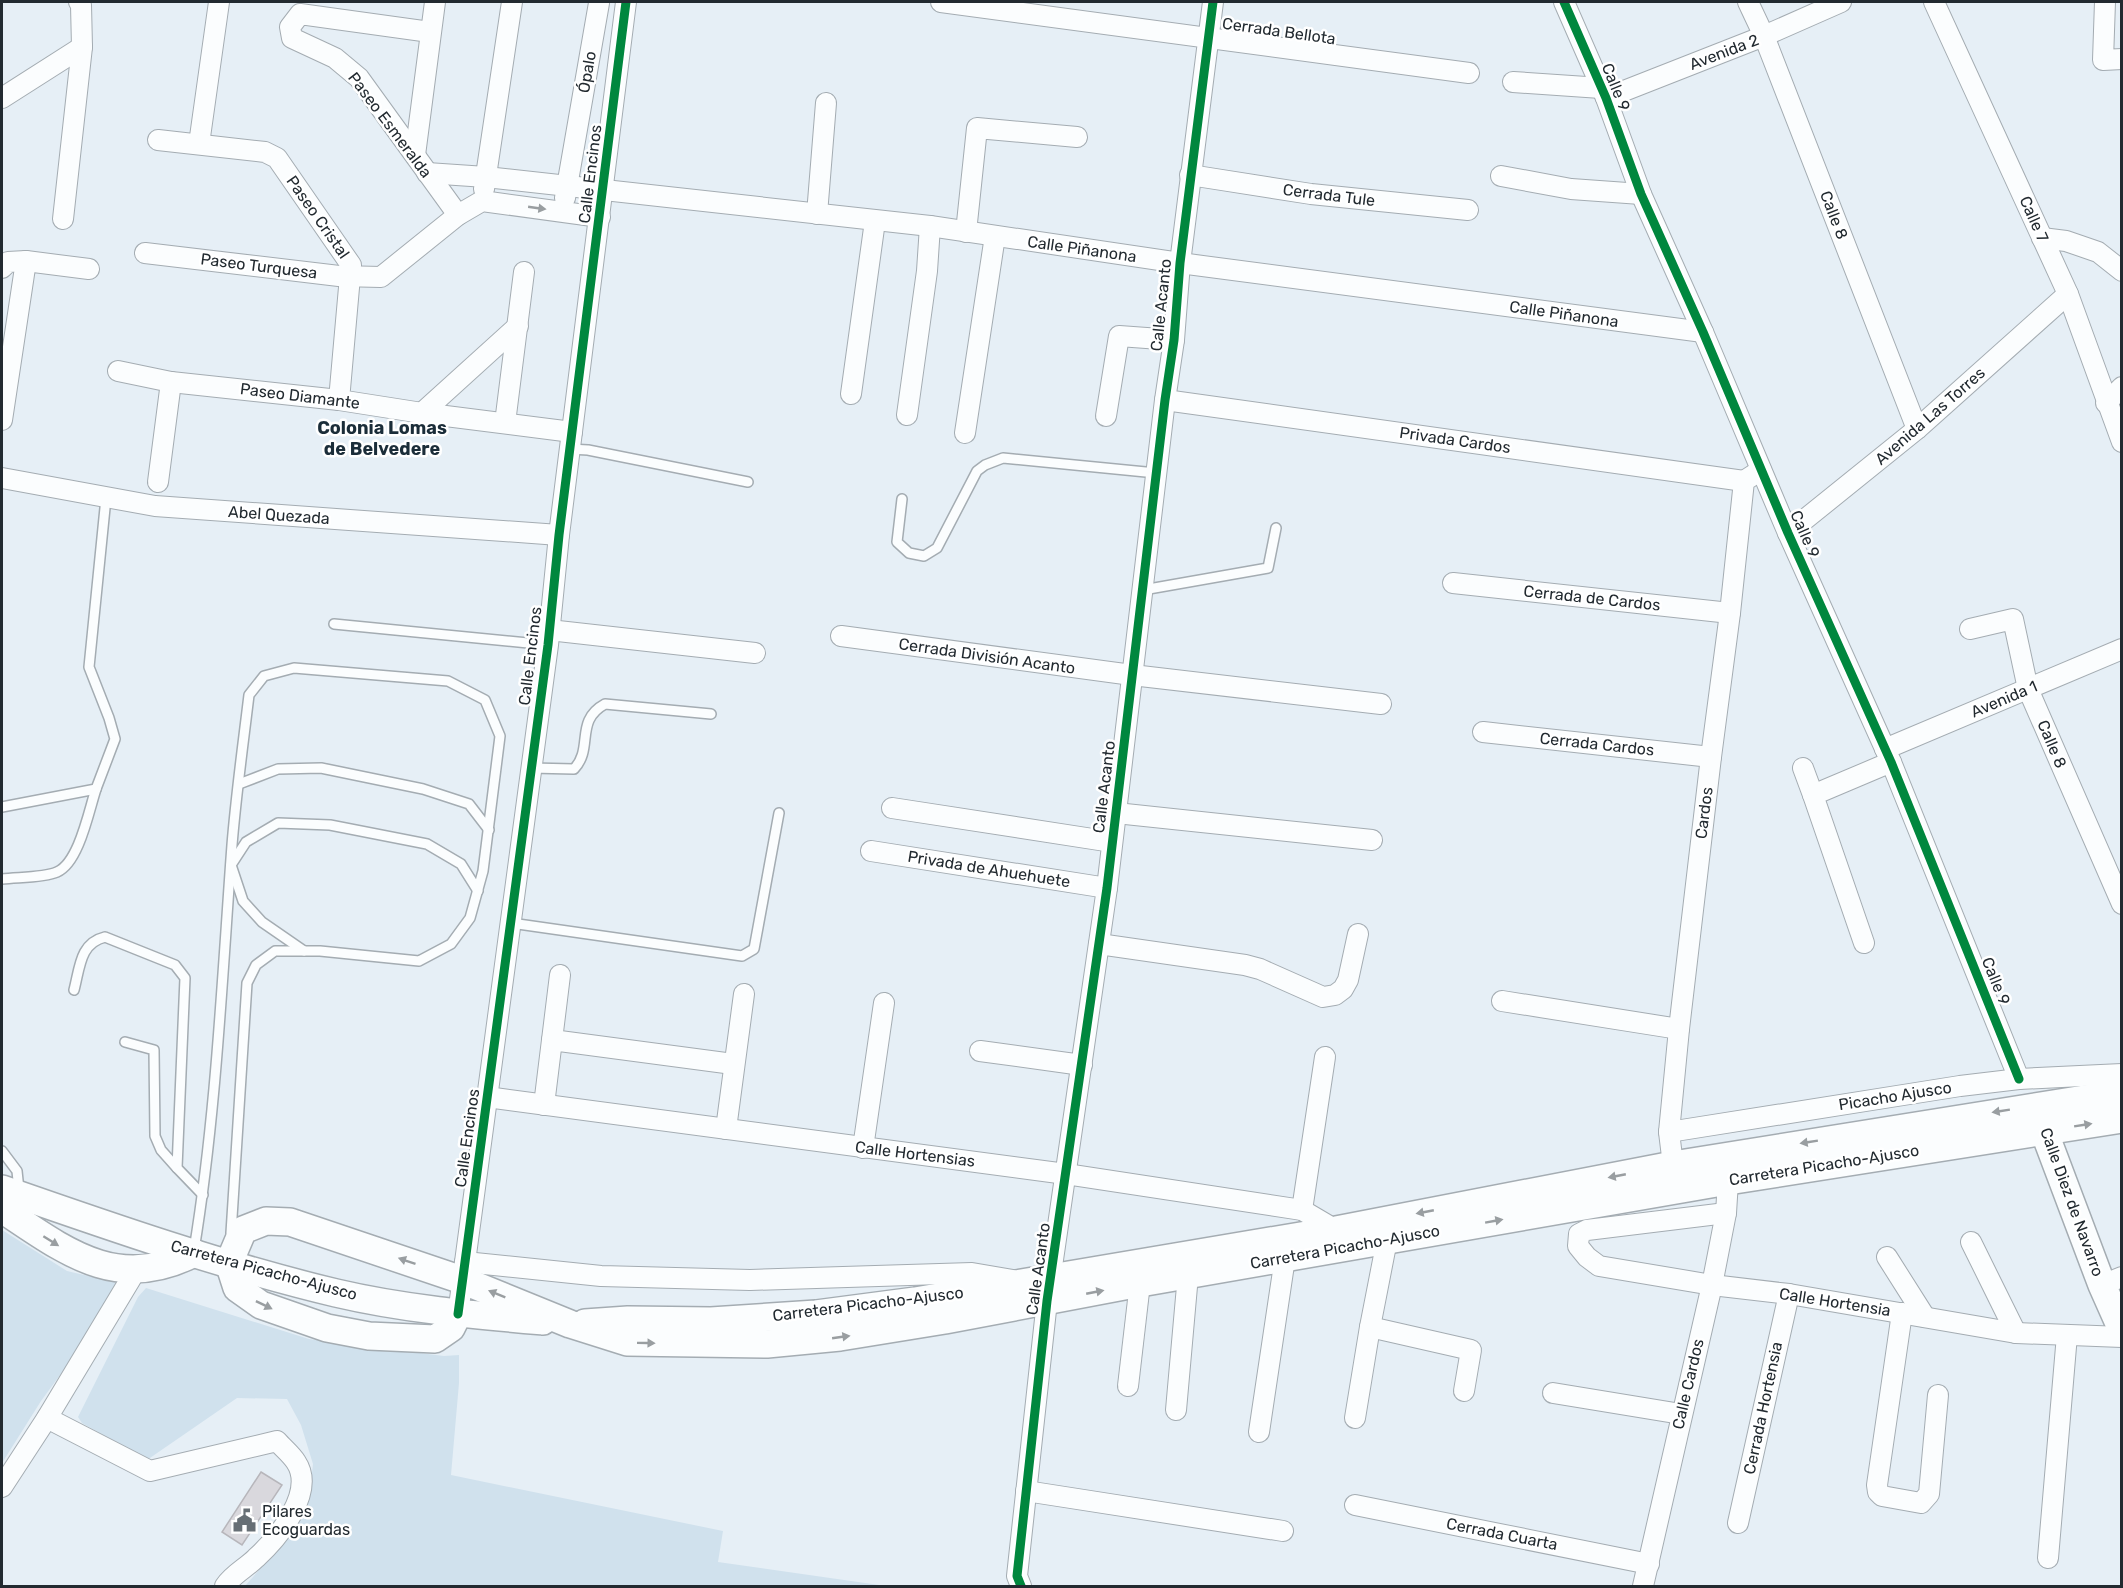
<svg xmlns="http://www.w3.org/2000/svg" width="2123" height="1588" font-family="Rubik,sans-serif">
	<rect width="100%" height="100%" fill="#e6eff6"/>
	<!-- green -->
	<g fill="#d0e1ed">
		<polygon points="2,1230 67,1271 118,1283 104,1315 41,1401 2,1463"/>
		<polygon points="146,1288 309,1339 444,1356 459,1355 459,1383 451,1475 723,1531 718,1562 886,1586 245,1586 289,1536 309,1500 313,1464 301,1425 287,1399 237,1398 147,1460 82,1423 78,1417 138,1297"/>
	</g>
	<!-- building -->
	<polygon fill="#d9d8dd" stroke="#b7b6bb" stroke-width="1.5" points="261,1472 282,1485 242,1545 222,1532"/>
	<g fill="none" stroke-linecap="round" stroke-linejoin="round">
		<defs>
			<g id="lane">
				<polyline points="570,449 588,450 748,482"/>
				<polyline points="902,499 897,542 909,553 924,556 937,548 977,471 985,465 1003,458 1156,473"/>
				<polyline points="1143,590 1268,568 1276,528"/>
				<polyline points="334,624 548,645"/>
				<path d="M531,768L574,769C594,748 574,721 605,704L711,714"/>
				<polyline points="239,784 278,769 321,768 423,789 469,804 489,830"/>
				<polyline points="2,807 96,789 115,739 109,718 89,667 106,498"/>
				<path d="M2,879C17,877 43,878 57,872C79,863 89,810 96,789"/>
				<polyline points="511,923 742,956 754,949 779,813"/>
				<polyline points="304,951 262,922 243,901 231,865 246,842 278,823 330,825 427,844 461,864 478,891"/>
				<path d="M74,990C80,967 80,943 105,937L175,965L185,978L177,1168L203,1195"/>
				<polyline points="125,1042 154,1050 155,1136 161,1150 177,1168"/>
				<polyline points="2,1151 17,1171 19,1190"/>
				<path d="M194,1250C216,1116 222,980 232,845C236,795 243,745 249,695L264,676L294,668L448,681L485,700L500,736L483,871L470,918L451,944L419,961L320,951H275L256,965L247,983L231,1233"/>
			</g>
			<g id="street">
				<polyline points="941,2 1469,73"/>
				<polyline points="1564,2 1606,98 1641,194 1703,332 1788,533 1891,762 2019,1079"/>
				<polyline points="1748,2 1764,36 1917,429"/>
				<polyline points="1934,2 2068,294 2122,442"/>
				<polyline points="2105,2 2103,60 2122,59"/>
				<polyline points="430,32 300,14 290,27 292,38 335,58 359,78 458,215"/>
				<polyline points="1513,82 1601,88"/>
				<polyline points="2,98 82,47"/>
				<polyline points="1606,98 1764,36 1841,2"/>
				<polyline points="158,140 265,152 277,158 351,265 339,400"/>
				<polyline points="199,144 219,2"/>
				<polyline points="415,155 435,2"/>
				<polyline points="427,173 486,177 930,226 1180,263 1703,332"/>
				<polyline points="1190,175 1311,194 1468,210"/>
				<polyline points="1501,176 1571,189 1641,194"/>
				<polyline points="484,189 512,2"/>
				<polyline points="565,198 599,3"/>
				<polyline points="817,214 826,103"/>
				<polyline points="63,219 82,47 81,5 79,2"/>
				<polyline points="966,232 977,128 1077,137"/>
				<polyline points="2042,238 2066,241 2098,252 2122,271"/>
				<polyline points="145,253 339,276 381,277 458,215 482,201 600,217"/>
				<polyline points="2,268 8,262 26,261"/>
				<polyline points="118,371 171,382 339,400 422,413 572,432"/>
				<polyline points="851,394 875,221"/>
				<polyline points="1165,400 1744,481"/>
				<polyline points="2106,403 2122,387"/>
				<polyline points="422,413 518,326"/>
				<polyline points="907,415 927,271 930,226"/>
				<polyline points="1106,416 1119,336 1174,340"/>
				<polyline points="2,420 26,261 89,269"/>
				<polyline points="505,423 524,272"/>
				<polyline points="965,433 995,236"/>
				<polyline points="2,478 155,506 559,535"/>
				<polyline points="158,482 171,382"/>
				<polyline points="1788,533 1917,429 2068,294"/>
				<polyline points="1453,583 1730,613"/>
				<polyline points="1970,629 2013,619 2028,689 2122,904"/>
				<polyline points="549,630 755,653"/>
				<polyline points="841,636 1132,675 1381,704"/>
				<polyline points="1483,732 1711,757"/>
				<polyline points="1885,749 2122,649"/>
				<polyline points="1803,768 1813,795"/>
				<polyline points="892,808 1112,842"/>
				<polyline points="1116,813 1372,840"/>
				<polyline points="871,851 1107,888"/>
				<polyline points="1864,943 1813,795 1891,762"/>
				<polyline points="1099,944 1245,965 1260,969 1323,997 1335,995 1343,989 1348,980 1358,934"/>
				<polyline points="1502,1001 1679,1029"/>
				<polyline points="552,1040 560,975"/>
				<polyline points="980,1051 1082,1065"/>
				<polyline points="487,1097 1066,1174 1302,1210 1336,1230"/>
				<polyline points="544,1105 552,1040 733,1064"/>
				<polyline points="726,1129 744,994"/>
				<polyline points="1669,1132 1960,1086 2019,1079 2122,1074"/>
				<polyline points="863,1148 884,1003"/>
				<polyline points="1673,1165 1669,1132 1679,1029 1711,757 1730,613 1744,481 1761,470"/>
				<polyline points="1302,1210 1325,1057"/>
				<polyline points="1726,1213 1587,1230 1579,1234 1578,1246 1587,1257 1599,1266 1712,1285 1789,1294 2016,1333 2122,1337"/>
				<polyline points="1971,1242 2016,1333"/>
				<polyline points="1887,1257 1925,1317"/>
				<polyline points="465,1262 601,1276 750,1280 972,1273 1013,1280"/>
				<polyline points="2102,1285 2122,1277"/>
				<polyline points="1902,1313 1877,1485 1878,1492 1882,1496 1921,1503 1929,1494 1938,1395"/>
				<polyline points="458,1314 548,645 559,535 626,2"/>
				<polyline points="1370,1327 1471,1350 1464,1391"/>
				<polyline points="1128,1386 1140,1283"/>
				<polyline points="1553,1393 1681,1414"/>
				<polyline points="1176,1410 1188,1275"/>
				<path d="M47,1418L150,1471L277,1441C283,1448 291,1454 296,1462C316,1492 278,1538 256,1558C246,1568 233,1574 225,1586"/>
				<polyline points="1355,1418 1370,1327 1387,1240"/>
				<polyline points="1259,1432 1285,1258"/>
				<polyline points="2,1487 47,1418 136,1270"/>
				<polyline points="1026,1491 1283,1531"/>
				<polyline points="1355,1505 1649,1564"/>
				<polyline points="1738,1523 1789,1294"/>
				<polyline points="2048,1558 2067,1335"/>
				<polyline points="1021,1586 1017,1576 1047,1301 1107,888 1165,400 1174,340 1180,263 1213,2"/>
				<polyline points="1643,1586 1712,1285 1726,1213 1728,1181"/>
			</g>
			<g id="secondary">
				<polyline points="2040,1113 2044,1131 2102,1285 2122,1330"/>
				<path d="M2,1189C111,1227 223,1266 336,1293C404,1309 474,1315 543,1321"/>
				<path d="M2,1209C65,1251 117,1293 194,1253"/>
				<polyline points="458,1314 451,1328 435,1339 369,1336 327,1328 261,1305 237,1288 229,1263 243,1230 266,1221 290,1222 462,1280 570,1324 627,1342 767,1344 840,1337 945,1320 1140,1283 1728,1181 2122,1119"/>
				<polyline points="585,1323 628,1320 711,1321 816,1314 915,1301 1336,1230 1673,1165 2122,1093"/>
			</g>
		</defs>
		<!-- lane casing -->
		<use href="#lane" stroke="#a4acb2" stroke-width="12"/>
		<!-- street casing -->
		<use href="#street" stroke="#a4acb2" stroke-width="22"/>
		<!-- secondary casing -->
		<use href="#secondary" stroke="#a4acb2" stroke-width="30"/>
		<!-- lane -->
		<use href="#lane" stroke="#fbfdfe" stroke-width="9"/>
		<!-- street -->
		<use href="#street" stroke="#fbfdfe" stroke-width="20"/>
		<!-- secondary -->
		<use href="#secondary" stroke="#fbfdfe" stroke-width="27"/>
		<defs>
			<g id="cycleway">
				<polyline points="1564,2 1606,98 1641,194 1703,332 1788,533 1891,762 2019,1079"/>
				<polyline points="458,1314 548,645 559,535 626,2"/>
				<polyline points="1021,1586 1017,1576 1047,1301 1107,888 1165,400 1174,340 1180,263 1213,2"/>
			</g>
		</defs>
		<!-- cycleway casing -->
		<use href="#cycleway" stroke="#fff" stroke-width="13"/>
		<!-- cycleway -->
		<use href="#cycleway" stroke="#00873e" stroke-width="9"/>
	</g>
	<!-- one-way arrows -->
	<defs><path id="oneway-solid" d="M-6-.8H1V-3.2L6.5 0L1 3.2V.8H-6Z" transform="scale(1.5)"/></defs>
	<g fill="#999ea1">
		<use href="#oneway-solid" transform="translate(537 208) rotate(8)"/>
		<use href="#oneway-solid" transform="translate(2001 1111) rotate(171)"/>
		<use href="#oneway-solid" transform="translate(2083 1125) rotate(-9)"/>
		<use href="#oneway-solid" transform="translate(1809 1142) rotate(171)"/>
		<use href="#oneway-solid" transform="translate(1617 1176) rotate(169)"/>
		<use href="#oneway-solid" transform="translate(1425 1212) rotate(169)"/>
		<use href="#oneway-solid" transform="translate(1494 1221) rotate(-10)"/>
		<use href="#oneway-solid" transform="translate(51 1241) rotate(32)"/>
		<use href="#oneway-solid" transform="translate(407 1261) rotate(-161)"/>
		<use href="#oneway-solid" transform="translate(1095 1292) rotate(-11)"/>
		<use href="#oneway-solid" transform="translate(497 1294) rotate(-158)"/>
		<use href="#oneway-solid" transform="translate(264 1305) rotate(26)"/>
		<use href="#oneway-solid" transform="translate(841 1337) rotate(-8)"/>
		<use href="#oneway-solid" transform="translate(646 1343) rotate(1)"/>
	</g>
	<!-- icons -->
	<defs>
		<symbol id="civic-bare" viewBox="-9 -9 18 18"><path d="M-.6-6.5H3V-4.5H.6V-3L4-1V1h2V6H-6V1h2V-1L-.6-3ZM-1.2 2.5V6h2.4V2.5Z" fill="#676f75" stroke="#fff" stroke-width="2.5" paint-order="stroke"/></symbol>
	</defs>
	<g fill-rule="evenodd">
		<use href="#civic-bare" x="228" y="1504" width="33" height="33"/>
	</g>
	<g text-anchor="middle" dominant-baseline="central" stroke-width="5" stroke-linejoin="round" paint-order="stroke">
		<!-- street labels -->
		<g font-size="16" fill="#222a30" stroke="#fff">
			<text transform="translate(1279 31) rotate(8)">Cerrada Bellota</text>
			<text transform="translate(1724 52) rotate(-21)">Avenida 2</text>
			<text transform="translate(587 72) rotate(-80)">Ópalo</text>
			<text transform="translate(1616 87) rotate(68)">Calle 9</text>
			<text transform="translate(390 125) rotate(53)">Paseo Esmeralda</text>
			<text transform="translate(590 174) rotate(-83)">Calle Encinos</text>
			<text transform="translate(1329 195) rotate(7)">Cerrada Tule</text>
			<text transform="translate(1834 215) rotate(69)">Calle 8</text>
			<text transform="translate(318 217) rotate(55)">Paseo Cristal</text>
			<text transform="translate(2034 219) rotate(66)">Calle 7</text>
			<text transform="translate(1082 249) rotate(8)">Calle Piñanona</text>
			<text transform="translate(259 266) rotate(7)">Paseo Turquesa</text>
			<text transform="translate(1161 305) rotate(-84)">Calle Acanto</text>
			<text transform="translate(1564 314) rotate(8)">Calle Piñanona</text>
			<text transform="translate(300 396) rotate(7)">Paseo Diamante</text>
			<text transform="translate(1930 416) rotate(-41)">Avenida Las Torres</text>
			<text transform="translate(1455 440) rotate(8)">Privada Cardos</text>
			<text transform="translate(279 515) rotate(4)">Abel Quezada</text>
			<text transform="translate(1805 534) rotate(66)">Calle 9</text>
			<text transform="translate(1592 598) rotate(6)">Cerrada de Cardos</text>
			<text transform="translate(530 656) rotate(-83)">Calle Encinos</text>
			<text transform="translate(987 656) rotate(8)">Cerrada División Acanto</text>
			<text transform="translate(2004 699) rotate(-23)">Avenida 1</text>
			<text transform="translate(1597 744) rotate(6)">Cerrada Cardos</text>
			<text transform="translate(2052 744) rotate(67)">Calle 8</text>
			<text transform="translate(1104 787) rotate(-83)">Calle Acanto</text>
			<text transform="translate(1704 813) rotate(-83)">Cardos</text>
			<text transform="translate(989 869) rotate(9)">Privada de Ahuehuete</text>
			<text transform="translate(1996 981) rotate(68)">Calle 9</text>
			<text transform="translate(1895 1096) rotate(-9)">Picacho Ajusco</text>
			<text transform="translate(467 1138) rotate(-82)">Calle Encinos</text>
			<text transform="translate(915 1154) rotate(7)">Calle Hortensias</text>
			<text transform="translate(1824 1165) rotate(-9)">Carretera Picacho-Ajusco</text>
			<text transform="translate(2072 1202) rotate(70)">Calle Diez de Navarro</text>
			<text transform="translate(1345 1247) rotate(-10)">Carretera Picacho-Ajusco</text>
			<text transform="translate(1038 1269) rotate(-82)">Calle Acanto</text>
			<text transform="translate(264 1270) rotate(15)">Carretera Picacho-Ajusco</text>
			<text transform="translate(1835 1302) rotate(9)">Calle Hortensia</text>
			<text transform="translate(868 1304) rotate(-7)">Carretera Picacho-Ajusco</text>
			<text transform="translate(1688 1384) rotate(-77)">Calle Cardos</text>
			<text transform="translate(1763 1408) rotate(-78)">Cerrada Hortensia</text>
			<text transform="translate(1502 1534) rotate(11)">Cerrada Cuarta</text>
		</g>
		<!-- poi labels -->
		<g font-size="16" fill="#222a30" stroke="#fff" text-anchor="start">
			<text x="262" y="1511">Pilares<tspan x="262" dy="18">Ecoguardas</tspan></text>
		</g>
		<!-- neighbourhood labels -->
		<g font-size="18" font-weight="bold" fill="#1b2d39" stroke="#fff">
			<text x="382" y="428">Colonia Lomas<tspan x="382" dy="21">de Belvedere</tspan></text>
		</g>
	</g>
	<!-- border -->
	<rect width="2123" height="1588" fill="none" stroke="#222a30" stroke-width="6"/>
</svg>
